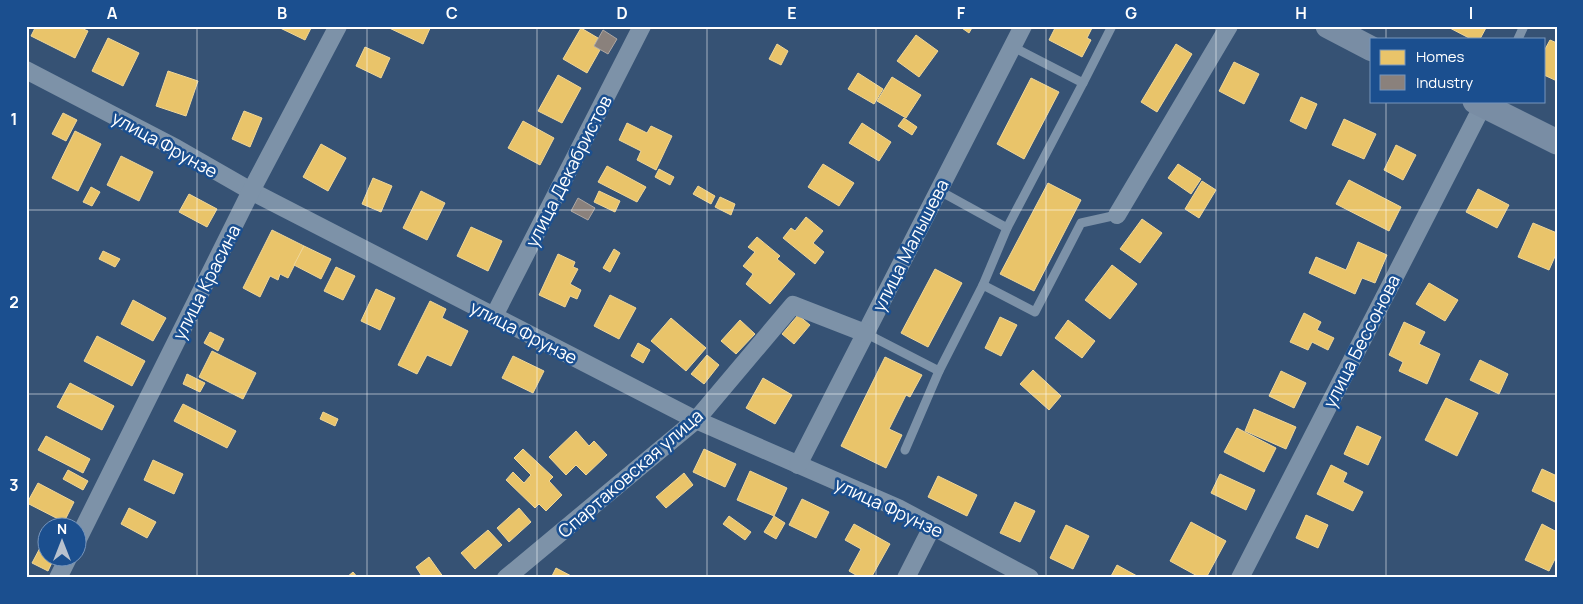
<svg xmlns="http://www.w3.org/2000/svg" width="1583" height="604" font-family="Manrope,sans-serif">
	<rect width="100%" height="100%" fill="#365274"/>
	<!-- homes -->
	<g fill="#e9c46a" stroke="#f0d697">
		<polygon points="36,26 82,26 81,28 88,31 75,58 31,36"/>
		<polygon points="276,26 312,26 305,40"/>
		<polygon points="385,26 431,26 423,44"/>
		<polygon points="959,26 973,26 969,33"/>
		<polygon points="1056,26 1093,26 1087,38 1091,40 1082,57 1049,40"/>
		<polygon points="1446,26 1487,26 1480,39 1471,39"/>
		<polygon points="581,28 598,38 594,46 600,50 587,73 563,59"/>
		<polygon points="916,35 938,51 919,77 897,61"/>
		<polygon points="108,38 139,53 123,86 92,71"/>
		<polygon points="1550,40 1557,43 1557,81 1544,75 1544,51"/>
		<polygon points="777,44 788,51 781,65 769,59"/>
		<polygon points="1176,44 1192,54 1157,112 1141,102"/>
		<polygon points="365,47 390,58 381,78 356,66"/>
		<polygon points="1234,62 1259,74 1244,104 1219,91"/>
		<polygon points="168,71 198,81 186,116 156,106"/>
		<polygon points="858,73 883,89 874,104 848,89"/>
		<polygon points="558,75 581,88 562,123 538,111"/>
		<polygon points="892,77 921,95 906,118 877,101"/>
		<polygon points="1031,78 1059,92 1024,159 997,144"/>
		<polygon points="1301,97 1317,104 1306,129 1290,121"/>
		<polygon points="244,111 262,118 250,147 232,139"/>
		<polygon points="63,113 77,120 66,141 52,134"/>
		<polygon points="904,118 917,127 912,135 898,126"/>
		<polygon points="1344,119 1376,134 1364,159 1332,145"/>
		<polygon points="523,121 554,138 540,165 508,148"/>
		<polygon points="627,123 647,133 651,126 672,136 656,170 637,160 641,151 619,140"/>
		<polygon points="862,123 891,142 879,161 849,143"/>
		<polygon points="75,131 101,144 78,191 52,178"/>
		<polygon points="321,144 346,158 328,191 303,177"/>
		<polygon points="1396,145 1416,155 1403,180 1384,170"/>
		<polygon points="121,156 153,172 139,201 107,185"/>
		<polygon points="823,164 854,183 839,206 808,187"/>
		<polygon points="1178,164 1201,179 1191,194 1168,178"/>
		<polygon points="607,166 646,187 637,202 598,182"/>
		<polygon points="659,169 674,177 670,185 655,177"/>
		<polygon points="373,178 392,186 381,212 362,204"/>
		<polygon points="1349,180 1401,207 1389,231 1336,204"/>
		<polygon points="1202,181 1216,190 1199,218 1185,209"/>
		<polygon points="1048,183 1081,200 1034,291 1000,274"/>
		<polygon points="698,186 715,196 711,204 693,194"/>
		<polygon points="91,187 100,192 92,206 83,202"/>
		<polygon points="1478,189 1509,205 1497,228 1466,212"/>
		<polygon points="421,191 445,203 427,240 403,228"/>
		<polygon points="599,191 620,201 615,212 594,202"/>
		<polygon points="189,194 217,209 207,227 179,212"/>
		<polygon points="720,197 735,204 731,215 715,207"/>
		<polygon points="806,217 823,231 813,243 824,252 815,264 783,238 791,228 795,231"/>
		<polygon points="1142,219 1162,233 1140,263 1120,249"/>
		<polygon points="1533,223 1557,233 1557,252 1549,270 1518,257"/>
		<polygon points="471,227 502,241 488,271 457,256"/>
		<polygon points="272,230 304,246 288,278 280,274 278,280 270,276 260,297 243,288"/>
		<polygon points="757,237 780,256 777,259 795,274 770,304 746,284 753,274 743,266 755,252 748,247"/>
		<polygon points="1358,242 1387,255 1375,283 1362,278 1355,294 1309,273 1316,257 1346,270"/>
		<polygon points="304,246 331,259 321,279 294,265"/>
		<polygon points="614,249 620,253 610,272 603,268"/>
		<polygon points="103,251 120,259 115,267 99,259"/>
		<polygon points="558,254 575,262 573,267 578,269 570,284 581,290 577,299 570,296 565,307 539,295"/>
		<polygon points="1112,265 1137,284 1110,319 1085,300"/>
		<polygon points="336,267 355,276 343,300 324,291"/>
		<polygon points="935,269 962,283 928,347 901,333"/>
		<polygon points="1429,283 1458,300 1445,321 1416,304"/>
		<polygon points="376,289 395,298 380,330 361,321"/>
		<polygon points="610,295 636,308 619,339 594,326"/>
		<polygon points="133,300 166,318 153,341 121,324"/>
		<polygon points="430,301 446,309 442,318 468,331 451,366 427,355 417,374 398,365"/>
		<polygon points="1304,313 1321,322 1317,330 1334,338 1328,350 1312,342 1308,350 1290,342"/>
		<polygon points="798,315 810,325 794,344 782,334"/>
		<polygon points="1000,317 1017,325 1001,356 985,348"/>
		<polygon points="671,318 706,348 686,371 651,341"/>
		<polygon points="740,320 755,334 736,354 721,341"/>
		<polygon points="1068,320 1095,341 1082,358 1055,338"/>
		<polygon points="1404,322 1425,332 1419,344 1440,354 1427,384 1399,371 1403,362 1389,355"/>
		<polygon points="210,332 224,339 218,351 204,343"/>
		<polygon points="97,336 145,361 132,386 84,361"/>
		<polygon points="638,343 650,350 643,363 631,356"/>
		<polygon points="212,351 256,373 243,399 199,377"/>
		<polygon points="707,355 719,365 704,384 691,374"/>
		<polygon points="513,356 544,371 533,393 502,378"/>
		<polygon points="885,357 922,375 910,397 906,395 889,429 902,435 886,468 841,446"/>
		<polygon points="1480,360 1508,374 1499,394 1470,380"/>
		<polygon points="1033,370 1061,396 1049,410 1020,384"/>
		<polygon points="1281,371 1306,383 1294,408 1269,396"/>
		<polygon points="187,374 205,383 200,392 183,384"/>
		<polygon points="763,378 792,395 775,424 746,408"/>
		<polygon points="70,383 114,406 102,430 57,407"/>
		<polygon points="1446,398 1478,413 1457,456 1425,440"/>
		<polygon points="183,404 236,431 227,448 174,421"/>
		<polygon points="1254,409 1296,427 1286,449 1245,431"/>
		<polygon points="323,412 338,419 335,426 320,419"/>
		<polygon points="1357,426 1381,437 1368,465 1344,454"/>
		<polygon points="1237,428 1276,448 1264,472 1224,452"/>
		<polygon points="576,431 589,446 594,441 607,455 586,475 576,465 566,475 549,457"/>
		<polygon points="46,436 90,459 83,473 38,450"/>
		<polygon points="523,449 553,477 549,481 562,495 546,511 539,504 535,508 506,480 513,472 524,483 531,475 514,458"/>
		<polygon points="704,449 736,464 725,487 693,472"/>
		<polygon points="153,460 183,474 174,494 144,480"/>
		<polygon points="1331,465 1347,473 1343,482 1363,492 1353,511 1317,494"/>
		<polygon points="1542,469 1557,476 1557,503 1532,491"/>
		<polygon points="68,470 88,481 83,490 63,479"/>
		<polygon points="750,471 787,488 774,516 737,500"/>
		<polygon points="684,473 693,485 666,508 656,497"/>
		<polygon points="1220,474 1255,490 1246,510 1211,493"/>
		<polygon points="938,476 977,495 967,516 928,497"/>
		<polygon points="38,483 74,502 64,522 27,503"/>
		<polygon points="802,499 829,512 816,538 789,525"/>
		<polygon points="1015,502 1035,511 1020,542 1000,533"/>
		<polygon points="129,508 156,522 147,538 121,524"/>
		<polygon points="519,508 531,522 509,542 497,528"/>
		<polygon points="1306,515 1328,525 1318,548 1296,538"/>
		<polygon points="729,516 751,532 745,540 723,524"/>
		<polygon points="774,516 785,523 776,539 764,532"/>
		<polygon points="1191,522 1226,541 1206,578 1201,578 1170,561"/>
		<polygon points="854,524 890,544 871,578 861,578 849,571 861,549 845,540"/>
		<polygon points="1542,524 1557,532 1557,555 1549,571 1525,560"/>
		<polygon points="1066,525 1089,536 1073,569 1050,558"/>
		<polygon points="488,530 502,545 475,569 461,553"/>
		<polygon points="41,546 48,549 48,556 55,556 48,571 32,563"/>
		<polygon points="429,557 444,578 423,578 416,567"/>
		<polygon points="1117,565 1137,576 1136,578 1110,578"/>
		<polygon points="556,568 575,578 551,578"/>
		<polygon points="353,572 358,578 346,578"/>
	</g>
	<!-- industry -->
	<g fill="#8a817c" stroke="#ada7a3">
		<polygon points="603,30 617,39 608,54 594,46"/>
		<polygon points="578,198 595,208 588,220 571,211"/>
	</g>
	<g fill="none" stroke-linecap="round" stroke-linejoin="round">
		<!-- lane -->
		<g stroke="#7d92a8" stroke-width="9">
			<polyline points="1518,39 1524,26"/>
			<polyline points="1013,47 1083,83 1112,26"/>
			<polyline points="938,190 1007,228"/>
			<polyline points="983,285 1007,228 1083,83"/>
			<polyline points="865,333 939,371 983,285 1035,312 1081,223 1117,215"/>
			<polyline points="905,450 939,371"/>
		</g>
		<!-- street -->
		<g stroke="#7d92a8" stroke-width="18">
			<polyline points="26,70 176,148 251,191 696,420 898,508 1030,578"/>
			<polyline points="1117,215 1229,26"/>
			<polyline points="494,316 642,26"/>
			<polyline points="798,465 1023,26"/>
			<polyline points="78,539 251,191 338,26"/>
			<polyline points="58,578 69,556"/>
			<polyline points="506,578 696,420 793,305 865,333"/>
			<polyline points="906,578 932,527"/>
			<polyline points="1240,578 1483,105"/>
		</g>
		<!-- secondary -->
		<g stroke="#798da4" stroke-width="25">
			<polyline points="1328,26 1372,49"/>
			<polyline points="1475,101 1557,142"/>
		</g>
	</g>
	<!-- grid -->
	<path fill="none" stroke="#fff" stroke-width="1" stroke-opacity="0.55" d="M197,26V578M367,26V578M537,26V578M707,26V578M876,26V578M1046,26V578M1216,26V578M1386,26V39M1386,101V578M26,210H1557M26,394H1557"/>
	<g text-anchor="middle" dominant-baseline="central" stroke-width="5" stroke-linejoin="round" paint-order="stroke">
		<!-- street labels -->
		<g font-size="18" fill="#fff" stroke="#1b4f8f">
			<text transform="translate(165 144) rotate(29)">улица Фрунзе</text>
			<text transform="translate(568 171) rotate(-63)">улица Декабристов</text>
			<text transform="translate(910 245) rotate(-63)">улица Малышева</text>
			<text transform="translate(206 282) rotate(-63)">улица Красина</text>
			<text transform="translate(524 332) rotate(27)">улица Фрунзе</text>
			<text transform="translate(1361 341) rotate(-63)">улица Бессонова</text>
			<text transform="translate(630 473) rotate(-41)">Спартаковская улица</text>
			<text transform="translate(889 507) rotate(25)">улица Фрунзе</text>
		</g>
	</g>
	<!-- border -->
	<rect width="1583" height="604" fill="none" stroke="#1b4f8f" stroke-width="55"/>
	<!-- legend -->
	<rect x="1370" y="38" width="175" height="65" fill="#1b4f8f" stroke="#7695bc"/>
	<rect x="1380" y="50" width="25" height="15" fill="#e9c46a" stroke="#7695bc"/>
	<text x="1416" y="62" font-size="15" fill="#ffffff">Homes</text>
	<rect x="1380" y="75" width="25" height="15" fill="#8a817c" stroke="#7695bc"/>
	<text x="1416" y="88" font-size="15" fill="#ffffff">Industry</text>
	<!-- north arrow -->
	<g transform="translate(62 542)"><circle r="24" fill="#1b4f8f" stroke="#7695bc"/>
	<path d="M0-4L9 19L0 12L-9 19Z" fill="#b9c2ce"/>
	<text y="-8" font-size="14" font-weight="bold" text-anchor="middle" fill="#ffffff">N</text>
	</g>
	<rect x="28" y="28" width="1528" height="548" fill="none" stroke="#fff" stroke-width="2"/>
	<g font-size="16" text-anchor="middle" font-weight="bold" fill="#fff">
		<text x="112" y="19">A</text>
		<text x="282" y="19">B</text>
		<text x="452" y="19">C</text>
		<text x="622" y="19">D</text>
		<text x="792" y="19">E</text>
		<text x="961" y="19">F</text>
		<text x="1131" y="19">G</text>
		<text x="1301" y="19">H</text>
		<text x="1471" y="19">I</text>
		<text x="14" y="125">1</text>
		<text x="14" y="308">2</text>
		<text x="14" y="491">3</text>
	</g>
</svg>
